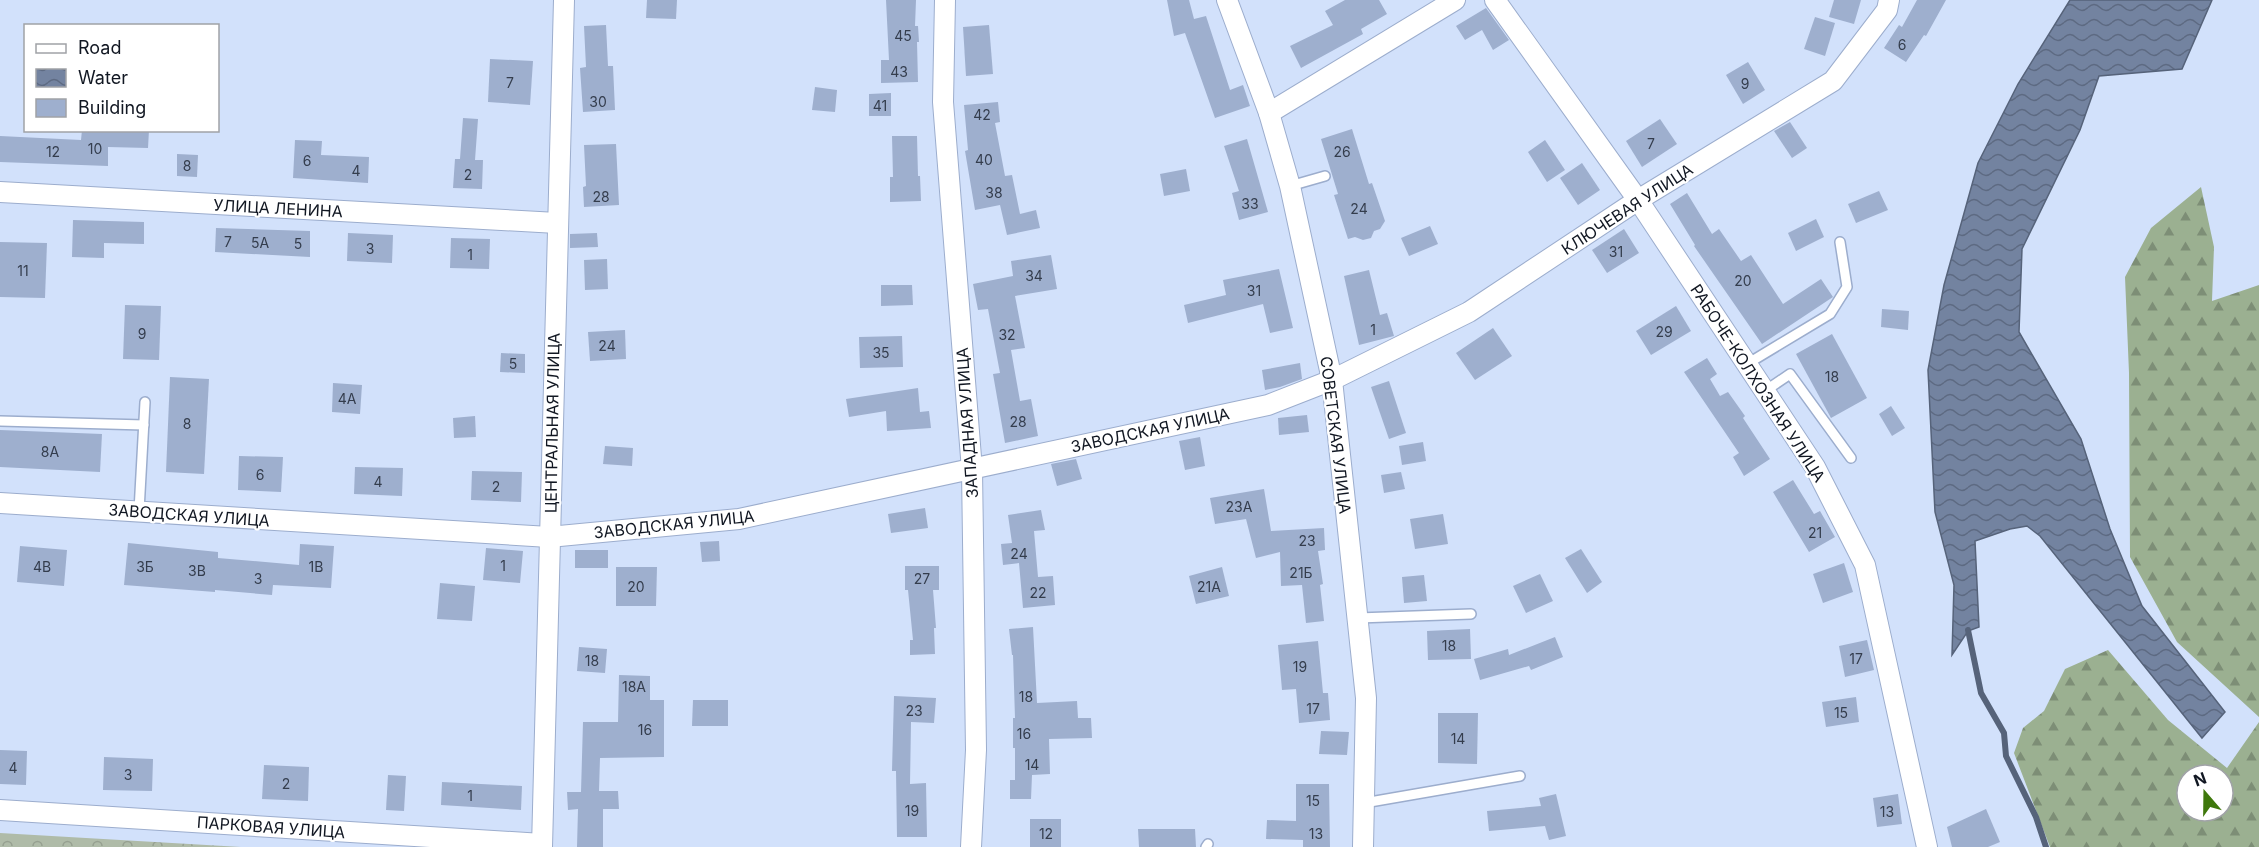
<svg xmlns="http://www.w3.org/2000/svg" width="2259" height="847" font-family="Inter,sans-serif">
	<defs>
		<pattern id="forest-firs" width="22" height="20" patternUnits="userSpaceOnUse" patternTransform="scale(1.5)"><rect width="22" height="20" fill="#9bb091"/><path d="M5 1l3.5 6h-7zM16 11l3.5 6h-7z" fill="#7d8e76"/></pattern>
		<pattern id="park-crowns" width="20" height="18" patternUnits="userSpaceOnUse" patternTransform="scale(1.5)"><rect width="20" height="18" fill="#afbba8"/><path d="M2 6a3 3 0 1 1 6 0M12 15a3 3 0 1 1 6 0" fill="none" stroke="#96a090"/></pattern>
		<pattern id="water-waves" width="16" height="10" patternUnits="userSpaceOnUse" patternTransform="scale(1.5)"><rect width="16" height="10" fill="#7383a0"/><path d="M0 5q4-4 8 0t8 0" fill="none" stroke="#5d6a82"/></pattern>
	</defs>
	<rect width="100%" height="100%" fill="#d2e1fb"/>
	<!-- forest -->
	<g fill="url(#forest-firs)" fill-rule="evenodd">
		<polygon points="2201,187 2214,247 2212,301 2259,285 2259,717 2177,642 2130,557 2129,373 2125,277 2151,228"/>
		<path d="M2108,650L2168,720L2227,768L2259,722V847H2050L2014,753L2023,728L2044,711L2065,669ZM2187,775H2223V811H2187Z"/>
	</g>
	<!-- park -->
	<polygon fill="url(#park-crowns)" points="0,833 241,847 0,847"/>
	<!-- water -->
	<polygon fill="url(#water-waves)" stroke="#56637a" stroke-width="1.5" points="2070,0 2212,0 2182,69 2099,76 2080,130 2022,249 2019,332 2081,439 2110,529 2142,606 2225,712 2202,738 2040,536 2027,526 2010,529 1975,541 1979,627 1968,631 1952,655 1954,585 1935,512 1928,370 1944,285 1978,163 2018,84"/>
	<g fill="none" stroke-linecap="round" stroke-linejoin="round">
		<!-- stream -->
		<polyline stroke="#56637a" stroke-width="6" points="1968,630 1981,693 2004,733 2006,756 2036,817 2046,847"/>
	</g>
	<!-- building -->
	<g fill="#9eafce">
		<polygon points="647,0 677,0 676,19 646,18"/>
		<polygon points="886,0 916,0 915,26 918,26 919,42 917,42 918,82 881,83 881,60 889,60"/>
		<polygon points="1167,0 1189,0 1194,19 1206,16 1230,90 1243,85 1250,106 1215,118 1185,33 1174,36"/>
		<polygon points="1345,0 1379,0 1387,14 1361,29 1363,34 1301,68 1290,46 1333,25 1325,11"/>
		<polygon points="1834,0 1861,0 1854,24 1829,17"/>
		<polygon points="1917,0 1946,0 1926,36 1924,35 1906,62 1884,48 1899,25 1902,27"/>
		<polygon points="1486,8 1509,40 1493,50 1482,30 1465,40 1456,26"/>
		<polygon points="1815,17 1835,23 1825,56 1804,49"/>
		<polygon points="606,25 608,66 613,66 615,110 583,112 580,68 586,67 584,26"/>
		<polygon points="989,25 993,74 966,76 963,27"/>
		<polygon points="490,59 533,61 530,105 488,102"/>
		<polygon points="1748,62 1765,90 1743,104 1726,75"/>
		<polygon points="815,87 837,90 835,112 812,110"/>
		<polygon points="891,93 891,116 869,116 869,94"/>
		<polygon points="998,102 1000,122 995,123 1005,176 1012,175 1020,214 1036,210 1040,228 1007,235 1000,205 975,210 965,151 968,150 964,105"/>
		<polygon points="463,118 478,119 475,160 483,160 482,189 453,188 455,159 460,159"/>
		<polygon points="1660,119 1677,144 1642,167 1626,141"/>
		<polygon points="1790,122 1807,148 1792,158 1774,131"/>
		<polygon points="1352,129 1369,184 1372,183 1385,221 1380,229 1374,231 1371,238 1363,240 1355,237 1348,239 1334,195 1338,194 1321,139"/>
		<polygon points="82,130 149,130 148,148 108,147 108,166 0,162 0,136 81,140"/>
		<polygon points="892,136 917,136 918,176 920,176 921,201 890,202 890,177 893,177"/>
		<polygon points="1247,139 1268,212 1239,220 1232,193 1239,191 1224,146"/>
		<polygon points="295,140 322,141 321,155 369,157 368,183 293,178"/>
		<polygon points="1545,140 1565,170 1547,182 1528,152"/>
		<polygon points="616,144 619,205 584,207 583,187 586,186 584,145"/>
		<polygon points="177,154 198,155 197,177 177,176"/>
		<polygon points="1582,163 1600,190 1578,205 1560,178"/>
		<polygon points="1186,169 1190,191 1164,196 1160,174"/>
		<polygon points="1879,191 1888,210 1856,223 1848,204"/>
		<polygon points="1687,193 1712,234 1719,229 1741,261 1751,255 1783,304 1821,279 1833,297 1762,344 1694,246 1695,245 1670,204"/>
		<polygon points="1816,219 1824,237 1796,251 1788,233"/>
		<polygon points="73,220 144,222 144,244 104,243 104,258 72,257"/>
		<polygon points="1430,226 1438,244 1409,256 1401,238"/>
		<polygon points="216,228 310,231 310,257 215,252"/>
		<polygon points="1624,229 1639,253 1607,273 1592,250"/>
		<polygon points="348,233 393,235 392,263 347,261"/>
		<polygon points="597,233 598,247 570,248 570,234"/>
		<polygon points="451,238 490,239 489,269 450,268"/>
		<polygon points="0,242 47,243 45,298 0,297"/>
		<polygon points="1051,255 1057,289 1015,296 1025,348 1011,350 1020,401 1031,399 1038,436 1005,443 993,374 1000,373 988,309 978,310 973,284 1013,276 1011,261"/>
		<polygon points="607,259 608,289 585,290 584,260"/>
		<polygon points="1279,269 1293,328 1270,333 1263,304 1188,323 1184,305 1226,295 1223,280"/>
		<polygon points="1369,270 1380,315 1387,313 1394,336 1359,345 1344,276"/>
		<polygon points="881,285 912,285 913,305 881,306"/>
		<polygon points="125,305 161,306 159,360 123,359"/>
		<polygon points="1676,306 1691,331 1651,355 1636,331"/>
		<polygon points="1882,309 1909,311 1908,330 1881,327"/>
		<polygon points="1493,328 1512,356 1475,380 1456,353"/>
		<polygon points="625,330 626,359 590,361 588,332"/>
		<polygon points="1832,334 1867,398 1831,418 1796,354"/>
		<polygon points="902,336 903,367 860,368 859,337"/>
		<polygon points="501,353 525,354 525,373 500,372"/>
		<polygon points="1707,358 1717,374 1710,379 1720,396 1728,392 1745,416 1743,418 1770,459 1744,476 1733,457 1739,453 1684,372"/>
		<polygon points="1300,363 1302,379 1280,387 1265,390 1262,370"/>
		<polygon points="170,377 209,379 204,474 166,472"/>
		<polygon points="1389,381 1406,433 1389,439 1371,387"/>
		<polygon points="333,383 362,385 360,414 332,412"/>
		<polygon points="918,388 920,412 929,411 931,428 887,431 886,411 849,417 846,399"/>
		<polygon points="1891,406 1905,428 1892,436 1879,414"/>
		<polygon points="1307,415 1309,432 1279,435 1278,418"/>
		<polygon points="475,416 476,437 454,438 453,418"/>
		<polygon points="0,430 102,434 100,472 0,467"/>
		<polygon points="1200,437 1205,466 1185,470 1179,441"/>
		<polygon points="1423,442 1426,461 1402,465 1399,446"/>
		<polygon points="605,446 633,448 632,466 603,464"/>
		<polygon points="239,456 283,457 281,492 238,490"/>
		<polygon points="1076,459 1082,479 1057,486 1051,464"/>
		<polygon points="355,467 403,468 402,496 354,494"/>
		<polygon points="472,471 522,472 521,502 471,500"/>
		<polygon points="1401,472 1405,489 1384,493 1381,475"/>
		<polygon points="1793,480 1814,514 1820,511 1835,537 1809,552 1773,492"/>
		<polygon points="1264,489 1271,531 1324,528 1325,550 1318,551 1323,584 1320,585 1324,621 1306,623 1302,585 1281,586 1280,552 1256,558 1246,519 1215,524 1210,498"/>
		<polygon points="925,508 928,528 891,533 888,514"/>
		<polygon points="1041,510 1045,530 1034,531 1038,577 1053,576 1055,605 1023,608 1019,563 1003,565 1001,544 1012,543 1008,515"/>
		<polygon points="1443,514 1448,544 1415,549 1410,519"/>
		<polygon points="719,541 720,561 702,562 700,542"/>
		<polygon points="128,543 218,552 218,558 299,565 300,544 334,546 331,588 273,585 272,595 215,590 215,592 124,585"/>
		<polygon points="20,546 67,550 64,586 17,582"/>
		<polygon points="486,548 523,551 520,583 483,580"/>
		<polygon points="1581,549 1602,582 1587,593 1565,558"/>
		<rect x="575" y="550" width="33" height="18"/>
		<polygon points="1844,563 1853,592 1823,603 1813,574"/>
		<polygon points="905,566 939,566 939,590 933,590 936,628 934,628 935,654 910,655 910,640 913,640 908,590 905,590"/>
		<polygon points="616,567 657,567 656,606 616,606"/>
		<polygon points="1222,567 1229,596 1196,604 1189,576"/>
		<polygon points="1540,574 1553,601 1526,613 1513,586"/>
		<polygon points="1424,575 1427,601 1404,603 1402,577"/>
		<polygon points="440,583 475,586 472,621 437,619"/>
		<polygon points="1033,627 1037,703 1077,701 1078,718 1091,718 1092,738 1049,739 1050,774 1032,775 1031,799 1010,799 1010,780 1015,780 1015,748 1013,748 1013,718 1015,718 1013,655 1012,655 1009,629"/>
		<polygon points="1470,629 1471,659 1428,660 1427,631"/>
		<polygon points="1555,637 1563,657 1531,670 1529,666 1480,680 1474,659 1508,649 1509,655"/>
		<polygon points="1867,640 1874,670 1845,677 1839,646"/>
		<polygon points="1318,641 1323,693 1328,693 1330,720 1299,723 1296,689 1282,690 1278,645"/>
		<polygon points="579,647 607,649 605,673 577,671"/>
		<polygon points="619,675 650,676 650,700 664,700 664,757 600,758 599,791 618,791 619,809 603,809 603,847 577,847 578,809 568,810 567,792 581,792 583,722 618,722"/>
		<polygon points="894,696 936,698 934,723 911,722 910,784 926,783 927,837 897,837 896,771 892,771"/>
		<polygon points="1856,697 1859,722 1826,727 1822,702"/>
		<polygon points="693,700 728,700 728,726 692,726"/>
		<polygon points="1438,713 1478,713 1477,764 1438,763"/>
		<polygon points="1321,731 1349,732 1347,755 1319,754"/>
		<polygon points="0,750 27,751 26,785 0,784"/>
		<polygon points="104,757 153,759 152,791 103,790"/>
		<polygon points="264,765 309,767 308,801 262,799"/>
		<polygon points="388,775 406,776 404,811 386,810"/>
		<polygon points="442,782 522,786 521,810 441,805"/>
		<polygon points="1296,784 1329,784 1330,847 1303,847 1303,840 1266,839 1267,820 1296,821"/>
		<polygon points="1556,794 1566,836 1549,840 1545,826 1489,831 1487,811 1541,806 1539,798"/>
		<polygon points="1898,794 1902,824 1877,827 1873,798"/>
		<polygon points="1986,809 2000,842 1988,847 1952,847 1947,827"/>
		<rect x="1030" y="819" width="31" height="28"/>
		<polygon points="1138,829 1195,829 1196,847 1139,847"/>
	</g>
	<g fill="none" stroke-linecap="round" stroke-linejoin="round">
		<defs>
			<g id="service">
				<polyline points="1290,186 1325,176"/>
				<polyline points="1747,364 1830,314 1847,287 1840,242"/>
				<polyline points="1765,391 1790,374 1851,458"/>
				<polyline points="0,421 144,425"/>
				<polyline points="139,511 145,402"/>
				<polyline points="1358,618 1471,614"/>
				<polyline points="1364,803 1520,776"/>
				<polyline points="1206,847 1208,844"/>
			</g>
			<g id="minor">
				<polyline points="945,0 943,102 972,470 976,750 971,847"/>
				<polyline points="1227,0 1269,113 1290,186 1332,380 1366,698 1363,847"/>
				<polyline points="1495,0 1638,200 1815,467 1865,565 1927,847"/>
				<polyline points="1269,113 1455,0"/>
				<polyline points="0,192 557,223"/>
				<polyline points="0,503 549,537 739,519 1268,405 1332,380 1469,312 1638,200 1833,81 1887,10 1889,0"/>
				<polyline points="0,810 542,844"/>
				<polyline points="542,847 564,0"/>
			</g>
		</defs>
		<!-- service casing -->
		<use href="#service" stroke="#9cadcd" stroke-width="12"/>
		<!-- minor casing -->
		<use href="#minor" stroke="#9cadcd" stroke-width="22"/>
		<!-- service -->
		<use href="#service" stroke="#fff" stroke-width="9"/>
		<!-- minor -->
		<use href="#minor" stroke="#fff" stroke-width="20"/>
	</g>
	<g text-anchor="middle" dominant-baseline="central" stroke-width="4.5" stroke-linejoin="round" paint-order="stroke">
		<!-- number labels -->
		<g font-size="14" fill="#343d4d">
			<text x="903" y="35">45</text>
			<text x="1902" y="44">6</text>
			<text x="899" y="71">43</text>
			<text x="510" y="82">7</text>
			<text x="1745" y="83">9</text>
			<text x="598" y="101">30</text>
			<text x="880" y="105">41</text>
			<text x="982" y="114">42</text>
			<text x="1651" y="143">7</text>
			<text x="95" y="148">10</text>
			<text x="53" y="151">12</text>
			<text x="1342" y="151">26</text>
			<text x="984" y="159">40</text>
			<text x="307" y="160">6</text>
			<text x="187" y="165">8</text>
			<text x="356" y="170">4</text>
			<text x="468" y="174">2</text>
			<text x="994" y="192">38</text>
			<text x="601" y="196">28</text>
			<text x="1250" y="203">33</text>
			<text x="1359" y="208">24</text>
			<text x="228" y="241">7</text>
			<text x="260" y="242">5А</text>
			<text x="298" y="243">5</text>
			<text x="370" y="248">3</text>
			<text x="1616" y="251">31</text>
			<text x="470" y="254">1</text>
			<text x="23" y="270">11</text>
			<text x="1034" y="275">34</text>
			<text x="1743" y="280">20</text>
			<text x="1254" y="290">31</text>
			<text x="1373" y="329">1</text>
			<text x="1664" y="331">29</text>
			<text x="142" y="333">9</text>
			<text x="1007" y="334">32</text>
			<text x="607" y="345">24</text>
			<text x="881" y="352">35</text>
			<text x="513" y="363">5</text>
			<text x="1832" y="376">18</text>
			<text x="347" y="398">4А</text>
			<text x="1018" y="421">28</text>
			<text x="187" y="423">8</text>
			<text x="50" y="451">8А</text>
			<text x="260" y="474">6</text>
			<text x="378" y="481">4</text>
			<text x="496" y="486">2</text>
			<text x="1239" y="506">23А</text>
			<text x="1815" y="532">21</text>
			<text x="1307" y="540">23</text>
			<text x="1019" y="553">24</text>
			<text x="503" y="565">1</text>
			<text x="42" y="566">4В</text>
			<text x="145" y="566">3Б</text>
			<text x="316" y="566">1В</text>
			<text x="197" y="570">3В</text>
			<text x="1301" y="572">21Б</text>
			<text x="258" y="578">3</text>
			<text x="922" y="578">27</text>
			<text x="636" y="586">20</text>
			<text x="1209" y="586">21А</text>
			<text x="1038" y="592">22</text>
			<text x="1449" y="645">18</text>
			<text x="1856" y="658">17</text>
			<text x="592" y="660">18</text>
			<text x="1300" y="666">19</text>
			<text x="634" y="686">18А</text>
			<text x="1026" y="696">18</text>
			<text x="1313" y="708">17</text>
			<text x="914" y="710">23</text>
			<text x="1841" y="712">15</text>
			<text x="645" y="729">16</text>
			<text x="1024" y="733">16</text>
			<text x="1458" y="738">14</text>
			<text x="1032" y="764">14</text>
			<text x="13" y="767">4</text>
			<text x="128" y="774">3</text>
			<text x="286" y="783">2</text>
			<text x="470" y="795">1</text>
			<text x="1313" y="800">15</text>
			<text x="912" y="810">19</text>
			<text x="1887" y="811">13</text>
			<text x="1046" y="833">12</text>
			<text x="1316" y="833">13</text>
		</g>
		<!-- street labels -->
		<g font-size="16" fill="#111722" stroke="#fff">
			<text transform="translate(278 208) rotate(3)">УЛИЦА ЛЕНИНА</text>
			<text transform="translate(1627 209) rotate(-33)">КЛЮЧЕВАЯ УЛИЦА</text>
			<text transform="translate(1758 383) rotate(57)">РАБОЧЕ-КОЛХОЗНАЯ УЛИЦА</text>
			<text transform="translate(552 423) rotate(-89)">ЦЕНТРАЛЬНАЯ УЛИЦА</text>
			<text transform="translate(967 423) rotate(-94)">ЗАПАДНАЯ УЛИЦА</text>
			<text transform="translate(1150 430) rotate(-12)">ЗАВОДСКАЯ УЛИЦА</text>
			<text transform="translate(1336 435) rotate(83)">СОВЕТСКАЯ УЛИЦА</text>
			<text transform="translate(189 515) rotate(4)">ЗАВОДСКАЯ УЛИЦА</text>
			<text transform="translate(674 524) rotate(-6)">ЗАВОДСКАЯ УЛИЦА</text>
			<text transform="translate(271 827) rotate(4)">ПАРКОВАЯ УЛИЦА</text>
		</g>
	</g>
	<!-- legend -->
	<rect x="24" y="24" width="195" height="108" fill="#ffffff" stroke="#a0a2a7" stroke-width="1.5"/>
	<rect x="36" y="44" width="30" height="9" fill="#ffffff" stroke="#a0a2a7" stroke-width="1.5"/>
	<text x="78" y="54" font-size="18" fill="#111722">Road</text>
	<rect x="36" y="69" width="30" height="18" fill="url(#water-waves)" stroke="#a0a2a7" stroke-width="1.5"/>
	<text x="78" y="84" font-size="18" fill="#111722">Water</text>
	<rect x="36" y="99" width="30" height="18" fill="#9eafce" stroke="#a0a2a7" stroke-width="1.5"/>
	<text x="78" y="114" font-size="18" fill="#111722">Building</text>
	<!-- north arrow -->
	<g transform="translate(2205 793) rotate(340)"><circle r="28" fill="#ffffff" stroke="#a0a2a7" stroke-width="1.5"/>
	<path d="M0-4.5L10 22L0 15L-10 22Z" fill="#3f780c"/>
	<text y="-9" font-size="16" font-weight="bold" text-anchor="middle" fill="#111722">N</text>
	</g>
</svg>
